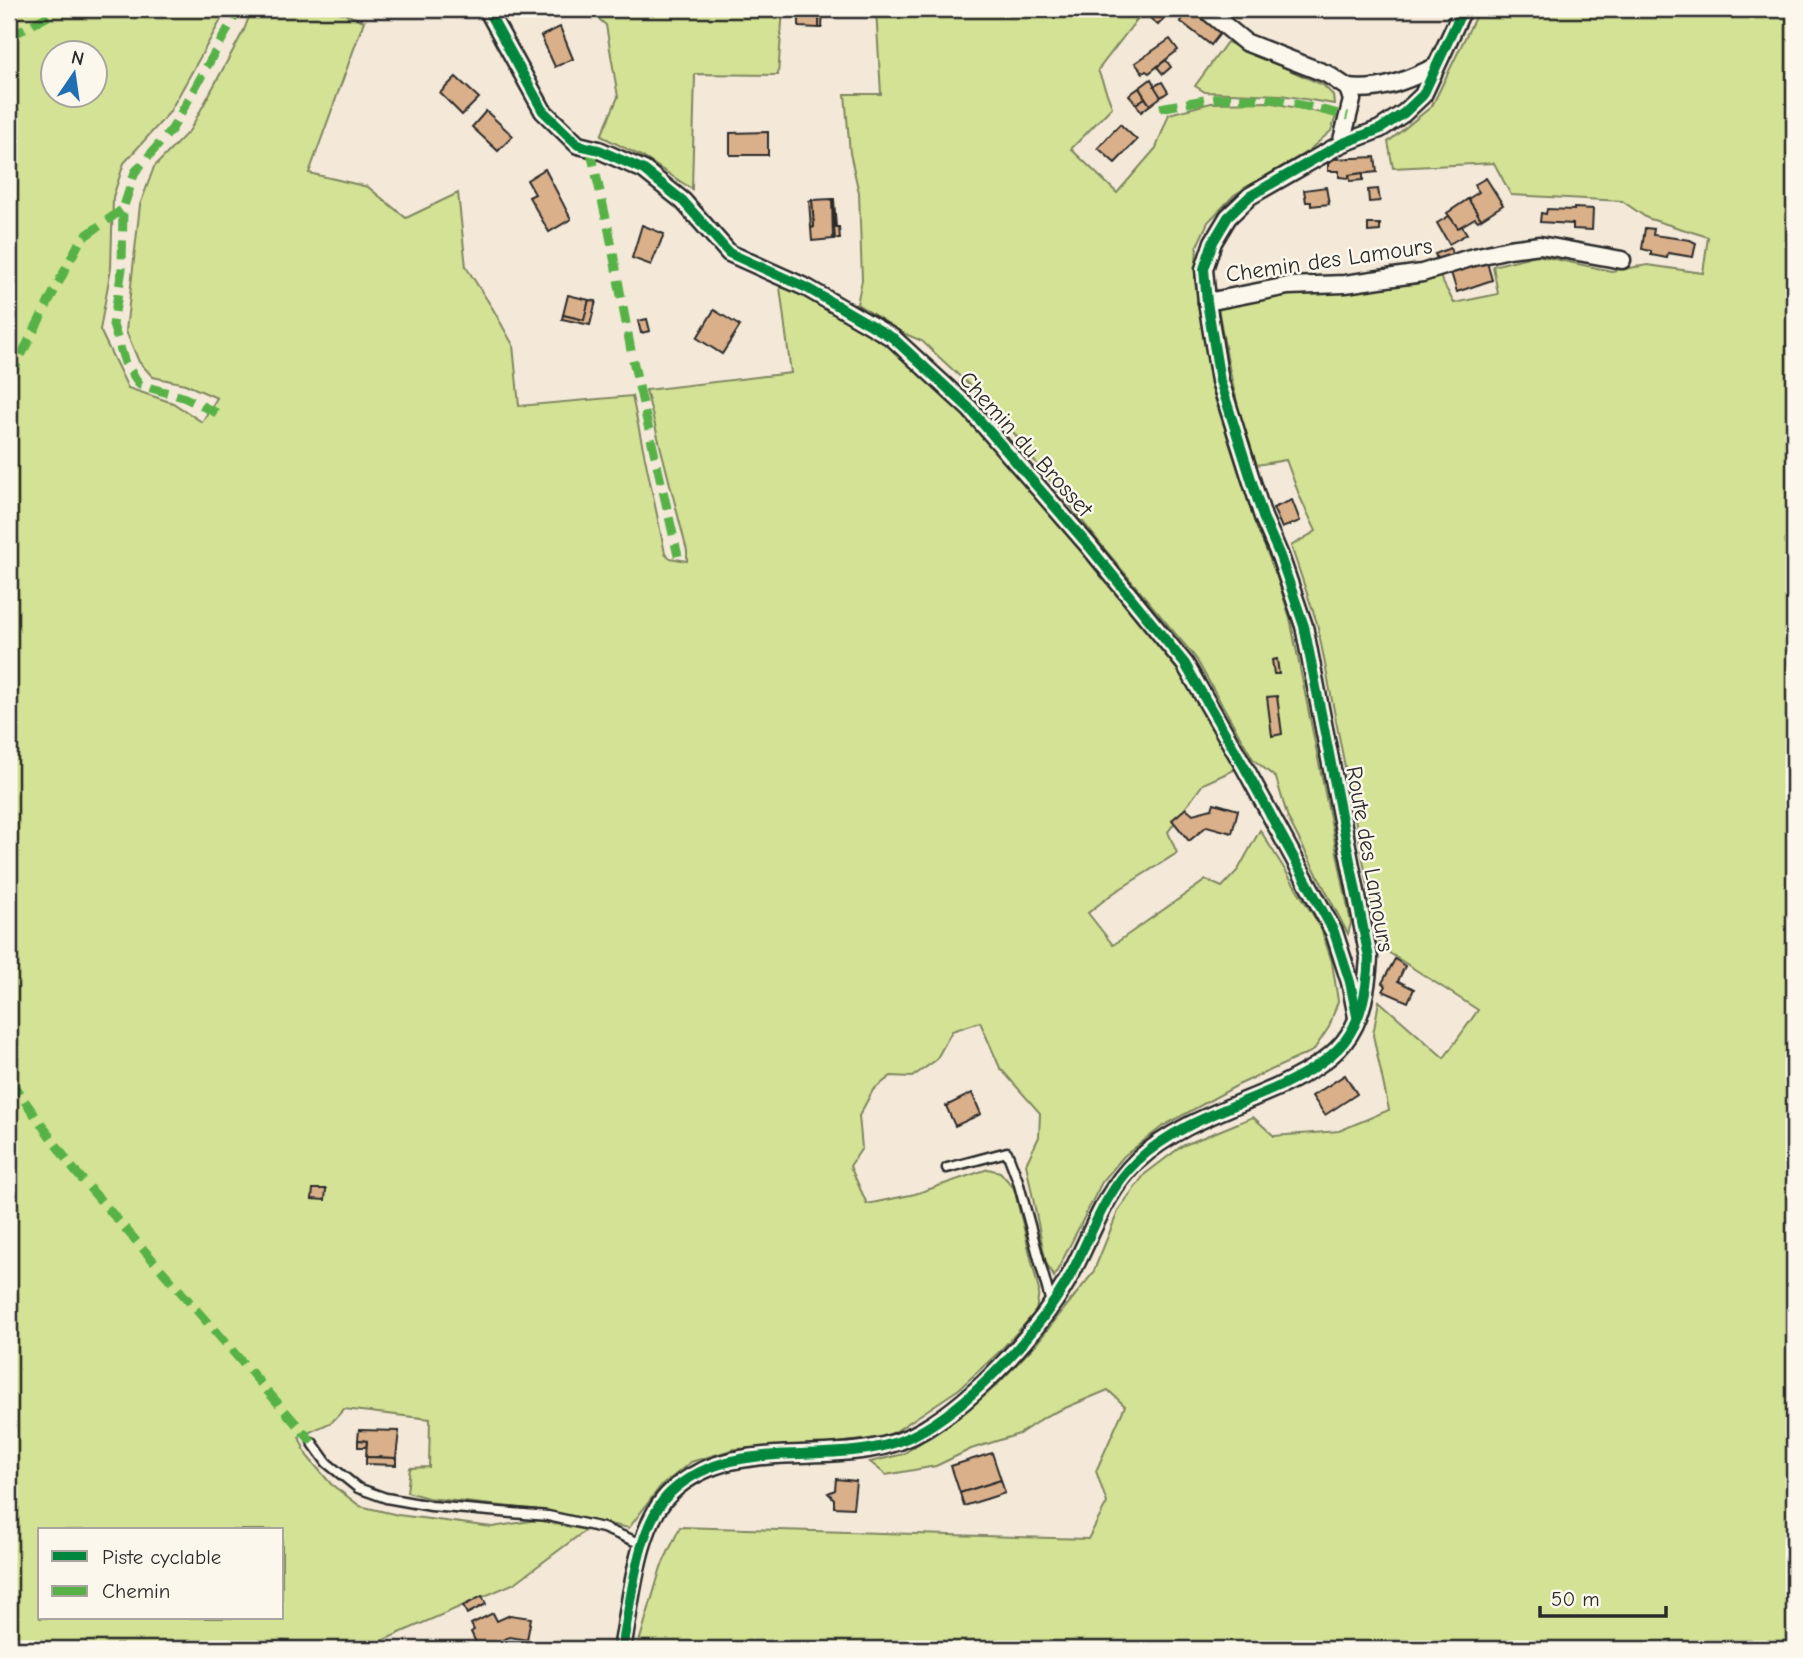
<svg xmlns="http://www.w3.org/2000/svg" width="1803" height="1658" font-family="'Comic Neue',sans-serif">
	<rect width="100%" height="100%" fill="#f4e9d9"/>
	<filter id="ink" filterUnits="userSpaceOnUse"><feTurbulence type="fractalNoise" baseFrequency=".0143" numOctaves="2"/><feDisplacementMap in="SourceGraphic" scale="14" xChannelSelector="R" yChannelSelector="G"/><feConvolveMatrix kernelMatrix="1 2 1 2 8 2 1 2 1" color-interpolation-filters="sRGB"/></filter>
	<g filter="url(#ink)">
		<!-- green -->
		<g fill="#d3e295" stroke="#7f8660" stroke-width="2" fill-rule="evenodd">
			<path d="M9,9H227L169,113L124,163L113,197L111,268L100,330L128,388L173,403L202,422L217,398L185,384L153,377L139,362L126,331L140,205L154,167L190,130L244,30L252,9H331L364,21L309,173L368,187L406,218L458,193L466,267L493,309L513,345L519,406L632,396L665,553L670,558L687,561V551L646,390L791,373L780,287L802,293L886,344L981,432L1134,609L1182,673L1236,769L1203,784L1168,832L1177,853L1112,894L1088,913L1113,945L1206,880L1222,887L1238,870L1260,830L1320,926L1332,962L1338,1001L1329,1027L1313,1051L1238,1085L1163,1126L1124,1156L1102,1182L1054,1277L1046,1263L1026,1164L1039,1137L1040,1113L1000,1068L980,1022L952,1031L936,1060L912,1077L891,1076L873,1090L859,1116L862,1148L850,1166L867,1204L915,1194L988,1169L1000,1172L1014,1188L1039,1291L1036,1312L998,1353L959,1389L887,1437L821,1445L735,1449L691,1462L660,1487L629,1528L540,1510L428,1498L407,1492L410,1468L429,1467L430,1419L344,1409L332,1422L299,1437L307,1456L331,1484L360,1506L398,1515L492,1527L537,1520L586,1530L515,1583L363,1649H313L284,1641L285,1649H17L9,1647ZM52,52H94V94H52ZM40,1530H282V1618H40Z"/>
			<polygon points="587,9 783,9 778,75 695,74 692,189 643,157 601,136 618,97 606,25"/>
			<polygon points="876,9 1145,9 1098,70 1112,107 1071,149 1117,193 1156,148 1169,114 1211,103 1268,102 1336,116 1331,131 1308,151 1234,195 1208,222 1197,246 1195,282 1213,392 1255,523 1276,574 1290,618 1351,923 1348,934 1288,818 1276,778 1253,759 1195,657 1107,552 1029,454 1001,415 922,341 903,333 857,304 862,280 859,193 850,153 845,94 881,94"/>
			<path d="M1479,9H1794V1649H637L661,1567L680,1527L1088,1539L1107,1503L1096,1471L1125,1406L1108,1390L1046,1416L1019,1434L971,1449L936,1466L886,1475L870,1462L903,1454L953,1421L995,1387L1036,1344L1093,1273L1119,1209L1145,1174L1182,1146L1253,1117L1274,1136L1339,1131L1389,1110L1373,1035L1379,1001L1444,1058L1478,1010L1380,947L1317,623L1291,546L1316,531L1300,497L1286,460L1257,465C1237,414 1227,361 1218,307H1228L1288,293L1416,284L1439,275L1454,303L1498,294L1493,266L1536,255L1611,271L1648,265L1703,273L1708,237L1647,218L1622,201L1511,195L1494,163L1393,168L1388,142L1432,106Z"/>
			<polygon points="1227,42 1323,85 1333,95 1334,104 1281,95 1205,92 1195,86"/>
		</g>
		<!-- building -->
		<g fill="#dab08b" stroke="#2b2b2b" stroke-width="2">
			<polygon points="799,9 819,9 819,28 799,27"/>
			<polygon points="819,9 823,9 822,28 819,28"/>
			<polygon points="1158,9 1166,9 1170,12 1158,25 1150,18"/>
			<polygon points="1190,9 1222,31 1211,45 1180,21"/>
			<polygon points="560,27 573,59 555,67 541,36"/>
			<polygon points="1170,39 1178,50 1149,73 1146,71 1143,73 1135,63"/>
			<polygon points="1166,60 1171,67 1163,74 1157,67"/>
			<polygon points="456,77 479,98 462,115 440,93"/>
			<polygon points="1151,79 1161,97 1150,105 1139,88"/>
			<polygon points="1162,82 1168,92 1161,97 1154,86"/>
			<polygon points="1139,88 1145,98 1136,104 1129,95"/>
			<polygon points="1145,98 1150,105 1141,112 1136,104"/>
			<polygon points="486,111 513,136 498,151 472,127"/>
			<polygon points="1120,124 1137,140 1115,163 1098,148"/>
			<polygon points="768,132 768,155 730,155 730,133"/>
			<polygon points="1375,157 1377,172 1349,175 1349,178 1339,177 1339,171 1328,171 1328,163 1334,159"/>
			<polygon points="545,169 571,219 549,232 529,197 535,194 527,180"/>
			<polygon points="1363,173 1363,180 1350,181 1349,175"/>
			<polygon points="1486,178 1503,205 1481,219 1468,199 1479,192 1474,185"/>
			<polygon points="1326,187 1329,204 1311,206 1311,202 1306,202 1304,190"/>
			<polygon points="1378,189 1380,201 1369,202 1368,190"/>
			<polygon points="832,199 834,199 836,227 834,227"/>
			<polygon points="832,199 833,239 812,241 811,228 814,227 812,200"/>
			<polygon points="1468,199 1481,219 1478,221 1475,218 1458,228 1447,213"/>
			<polygon points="812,200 814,227 811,228 809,201"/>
			<polygon points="1574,208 1593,209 1592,230 1573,229 1573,224 1540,222 1541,213 1546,214 1547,209 1574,210"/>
			<polygon points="1449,216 1458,228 1462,226 1467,234 1449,244 1437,223"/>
			<polygon points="1368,224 1380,224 1380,231 1368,232"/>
			<polygon points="642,225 664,234 651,265 632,258"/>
			<polygon points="834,227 839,227 840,239 835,239"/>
			<polygon points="1645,228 1654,229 1653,235 1690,240 1696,243 1693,257 1668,253 1667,258 1651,255 1651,251 1642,249"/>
			<polygon points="1450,248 1453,256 1438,261 1435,254"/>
			<polygon points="1486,259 1492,280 1457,292 1450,269"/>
			<polygon points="568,295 589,300 584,320 563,315"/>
			<polygon points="589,300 596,301 590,325 562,319 563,315 584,320"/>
			<polygon points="714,310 740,326 722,354 697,338"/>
			<polygon points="647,319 650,331 641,333 638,321"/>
			<polygon points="1292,500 1300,521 1282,528 1273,508"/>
			<polygon points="1277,659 1279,674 1274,674 1272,660"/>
			<polygon points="1277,696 1282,734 1272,736 1267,697"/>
			<polygon points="1214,803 1238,810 1232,833 1207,826 1189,841 1172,820 1186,808 1193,814 1212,809"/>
			<polygon points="1395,959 1405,966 1398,981 1414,989 1408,1002 1383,991 1386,986 1382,983"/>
			<polygon points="1345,1075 1357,1094 1325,1115 1312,1096"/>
			<polygon points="972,1093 981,1114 955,1126 946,1106"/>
			<polygon points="313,1189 326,1189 325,1200 312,1199"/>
			<polygon points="359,1430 399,1431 396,1458 366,1457 367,1441 358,1440"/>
			<polygon points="358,1440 367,1441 366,1447 358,1447"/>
			<polygon points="992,1453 1001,1480 960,1493 951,1466"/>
			<polygon points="366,1457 396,1458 396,1465 366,1464"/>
			<polygon points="836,1479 856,1481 853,1508 834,1507 834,1499 828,1493 835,1490"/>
			<polygon points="1001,1480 1005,1493 964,1506 960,1493"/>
			<polygon points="482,1596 486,1604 467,1614 463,1606"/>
			<polygon points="493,1613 497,1621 510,1615 531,1618 527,1640 510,1637 479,1649 471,1632 474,1630 471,1624"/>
		</g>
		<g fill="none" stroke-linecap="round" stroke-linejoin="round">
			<defs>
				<g id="lane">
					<polyline points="947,1168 1007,1152 1018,1181 1051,1303"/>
					<polyline points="312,1442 327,1463 358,1488 386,1498 431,1506 548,1516 603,1528 642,1544"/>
				</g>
				<g id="street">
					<polyline points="487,9 543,111 578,145 599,150 644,170 683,201 729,253 807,288 893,338 970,409 1088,545 1185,664 1245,768 1334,932 1350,982 1357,1017"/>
					<polyline points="1205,9 1245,42 1327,74 1348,88 1352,100 1341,144"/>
					<path d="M1348,88C1381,92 1407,80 1435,67"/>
					<polyline points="1207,302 1288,286 1345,284 1422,273 1470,258 1509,249 1540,245 1622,260"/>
					<path d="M622,1649C631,1604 636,1524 671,1492C740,1427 848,1477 925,1429C977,1398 1037,1333 1067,1281C1091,1239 1101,1196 1137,1161C1176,1124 1232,1108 1280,1086C1302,1075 1328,1062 1344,1042C1363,1018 1367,987 1369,958L1304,626L1280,556L1263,517L1220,381L1207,302L1204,269L1213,242L1228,217L1250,196L1341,144L1380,129L1404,113L1423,95L1463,9"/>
				</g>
			</defs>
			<!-- lane casing -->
			<use href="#lane" stroke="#2b2b2b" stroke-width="13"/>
			<!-- street casing -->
			<use href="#street" stroke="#2b2b2b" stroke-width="21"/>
			<!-- lane -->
			<use href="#lane" stroke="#fbf7ec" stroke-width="8"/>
			<!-- street -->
			<use href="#street" stroke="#fbf7ec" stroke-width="16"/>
			<!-- quiet -->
			<g stroke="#56b246" stroke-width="9" stroke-dasharray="18 9" stroke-linecap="butt">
				<polyline points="9,37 61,9"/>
				<polyline points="1160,108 1214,98 1275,99 1348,116"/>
				<polyline points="590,148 609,231 632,356 678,556"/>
				<polyline points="9,379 81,239 123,209"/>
				<polyline points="217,413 183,397 140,385 125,363 113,325 122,269 123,209 135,172 172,129 239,9"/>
				<polyline points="9,1079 74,1170 312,1442"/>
			</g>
			<defs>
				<g id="cycleway">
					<polyline points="487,9 543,111 578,145 599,150 644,170 683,201 729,253 807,288 893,338 970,409 1088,545 1185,664 1245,768 1334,932 1350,982 1357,1016"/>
					<path d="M622,1649C631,1604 636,1524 671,1492C740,1427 848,1477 925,1429C977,1398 1037,1333 1067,1281C1091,1239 1101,1196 1137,1161C1176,1124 1232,1108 1280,1086C1302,1075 1328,1062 1344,1042C1363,1018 1367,987 1369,958L1304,626L1280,556L1263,517L1220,381L1207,302L1204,269L1213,242L1228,217L1250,196L1341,144L1380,129L1404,113L1423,95L1463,9"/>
				</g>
			</defs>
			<!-- cycleway casing -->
			<use href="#cycleway" stroke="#fbf7ec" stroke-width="15"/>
			<!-- cycleway -->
			<use href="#cycleway" stroke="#00873e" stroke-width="10"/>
		</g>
	</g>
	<g text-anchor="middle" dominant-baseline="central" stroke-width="5" stroke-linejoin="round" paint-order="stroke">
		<!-- street labels -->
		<g font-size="23" fill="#2b2b2b" stroke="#fbf7ec">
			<text transform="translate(1329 260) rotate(-8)">Chemin des Lamours</text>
			<text transform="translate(1026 444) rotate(48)">Chemin du Brosset</text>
			<text transform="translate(1370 859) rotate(80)">Route des Lamours</text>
		</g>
	</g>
	<!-- margin -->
	<rect width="1803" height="1658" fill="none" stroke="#fbf7ec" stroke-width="35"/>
	<rect x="18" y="18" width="1768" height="1623" fill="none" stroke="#2b2b2b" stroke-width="2.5" filter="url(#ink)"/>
	<!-- legend -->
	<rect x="38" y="1528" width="245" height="91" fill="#fbf7ec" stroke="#a8a59f" stroke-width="2"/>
	<rect x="52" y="1551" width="35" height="10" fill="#00873e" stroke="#a8a59f" stroke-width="2"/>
	<text x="102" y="1564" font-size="21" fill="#2b2b2b">Piste cyclable</text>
	<rect x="52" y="1586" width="35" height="10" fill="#56b246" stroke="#a8a59f" stroke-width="2"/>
	<text x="102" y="1598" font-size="21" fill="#2b2b2b">Chemin</text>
	<!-- north arrow -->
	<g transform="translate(74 74) rotate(13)"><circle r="33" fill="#fbf7ec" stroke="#a8a59f" stroke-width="2"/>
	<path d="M0-5L12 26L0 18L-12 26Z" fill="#1f6fb2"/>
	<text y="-10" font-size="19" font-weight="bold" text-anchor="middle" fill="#2b2b2b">N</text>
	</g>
	<!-- scale -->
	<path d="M1540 1606v10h126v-10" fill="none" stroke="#2b2b2b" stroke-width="3.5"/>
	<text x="1551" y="1606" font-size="21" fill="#2b2b2b" stroke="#fbf7ec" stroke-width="5" paint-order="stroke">50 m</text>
</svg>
